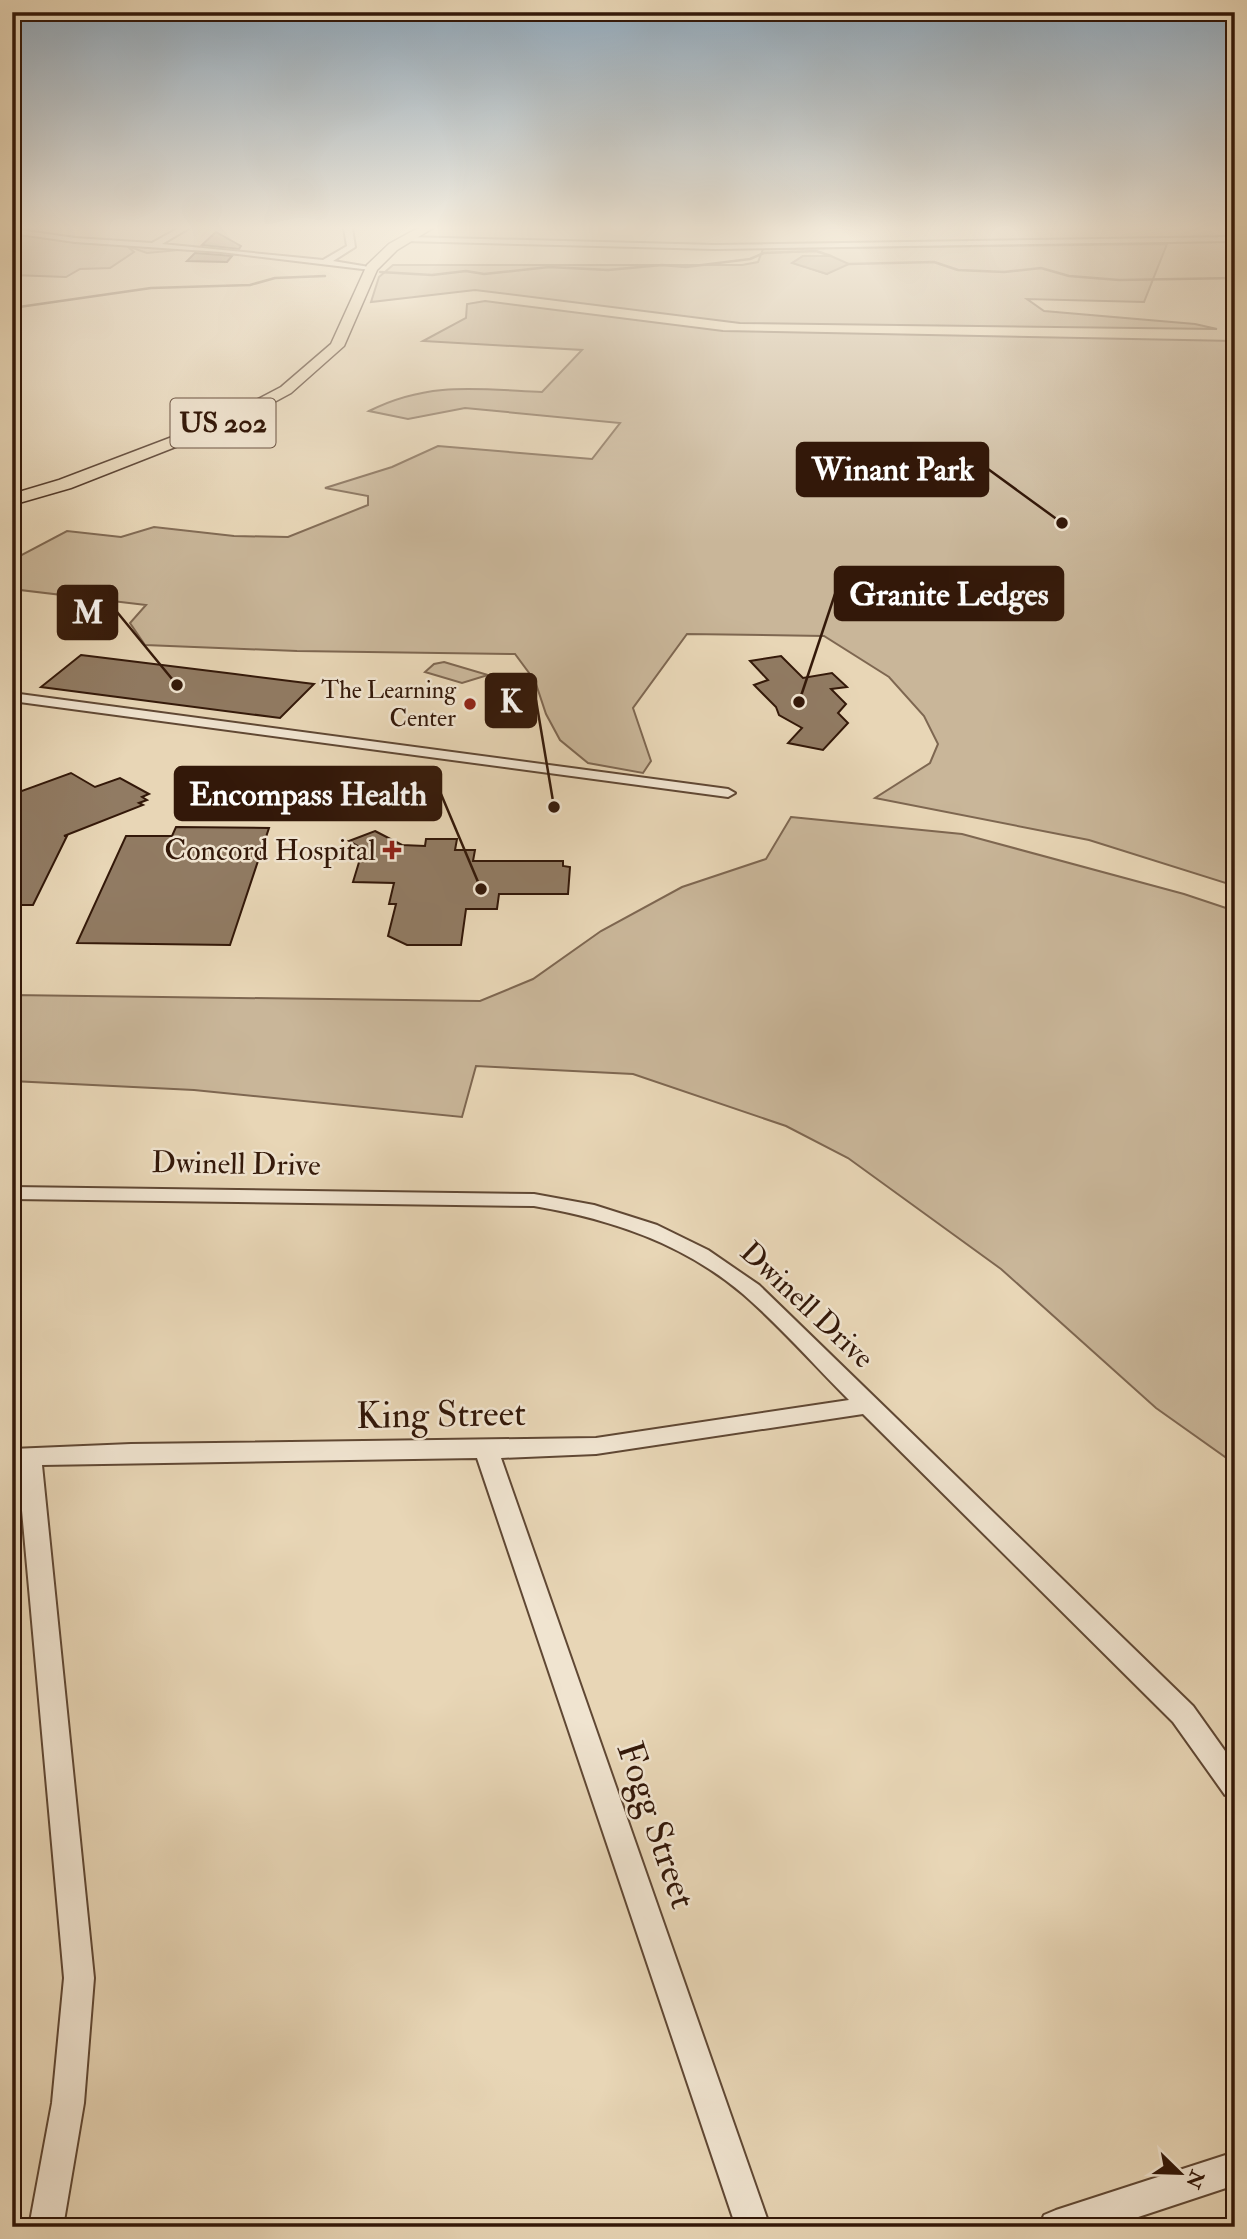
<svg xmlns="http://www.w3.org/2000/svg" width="1247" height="2239" font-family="'IM FELL Double Pica',serif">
	<rect width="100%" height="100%" fill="#e8d6b6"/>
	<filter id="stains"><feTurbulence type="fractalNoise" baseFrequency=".00286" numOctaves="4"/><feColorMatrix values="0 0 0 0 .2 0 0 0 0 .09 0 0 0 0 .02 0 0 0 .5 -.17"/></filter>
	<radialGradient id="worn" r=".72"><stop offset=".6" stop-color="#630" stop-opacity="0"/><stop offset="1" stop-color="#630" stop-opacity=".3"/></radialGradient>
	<!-- green -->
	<g fill="#c9b699" stroke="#7e6751" stroke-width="2" fill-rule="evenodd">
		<polygon points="12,233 78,242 189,249 147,253 127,246 134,252 110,268 80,269 66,277 12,275"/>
		<path d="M1167,244L1144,302L1027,299L1044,311L1195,324L1217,329L740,323L475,290L371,302L379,277L393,265H742L758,262L763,249ZM803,256H831L836,259L827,274L793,263Z"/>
		<path d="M485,301L723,331L1235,341V886L1089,840L875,798L930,763L938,744L924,716L889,677L824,636L687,634L633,708L651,761L643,773L588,763L560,740L546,714L535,681L515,654L297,651L145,645L130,623L146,605L12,589V560L67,531L121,537L154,527L234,536L288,537L368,505V496L325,488L392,467L438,446L592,459L620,423L465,408L408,419L369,411C428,381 478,389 542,392L582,350L423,341L466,318L467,304Z"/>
		<polygon points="444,662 488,675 462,683 425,672 434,664"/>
		<polygon points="791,817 962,834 1184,894 1235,911 1235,1464 1156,1408 1001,1269 848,1158 786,1126 633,1074 476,1066 462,1117 194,1090 12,1081 12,995 480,1001 533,979 601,931 682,887 766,859"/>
	</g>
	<!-- water -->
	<polygon fill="#aa957b" stroke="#7a634d" stroke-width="2" points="803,256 831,256 849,264 827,274 792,263"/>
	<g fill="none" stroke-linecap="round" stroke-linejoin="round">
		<!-- stream -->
		<g stroke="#7a634d" stroke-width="2.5">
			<polyline points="849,264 934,262 958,270 1004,272 1041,268 1069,276 1119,280 1235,278"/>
			<polyline points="380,272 432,275 466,271 484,274 549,267 608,270 662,265 686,267 750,259 764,253 816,251 831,256"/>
			<polyline points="12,308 151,288 250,285 275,278 325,276"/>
		</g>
	</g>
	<!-- building -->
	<g fill="#917b63" stroke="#331809" stroke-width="2">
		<polygon points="216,232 241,246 239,249 202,245"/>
		<polygon points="195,253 221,255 232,256 227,262 187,261"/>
		<polygon points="81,655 235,674 314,684 280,718 41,687"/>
		<polygon points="781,656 803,678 832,673 847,687 831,689 846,704 838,713 848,723 823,750 788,743 802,728 779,715 776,707 754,685 768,680 750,661"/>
		<polygon points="71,773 95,787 120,778 149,794 142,797 147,800 139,803 143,805 64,836 67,836 33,905 12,905 12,785 22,791"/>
		<polygon points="176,827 269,828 230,945 77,943 126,836 172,836"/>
		<polygon points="375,831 402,845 425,846 426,839 457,839 455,850 475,850 473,861 563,861 563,866 570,867 568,894 499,894 497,909 466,909 461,945 407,945 388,936 396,904 389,904 394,883 353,882 363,849 349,841"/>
	</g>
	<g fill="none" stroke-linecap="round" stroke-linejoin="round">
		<defs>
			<g id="minor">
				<polygon points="179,228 189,228 162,244 323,260 347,246 344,228 352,228 355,247 333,261 375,268 371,270 221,252 75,242 12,233 12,229 75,238 152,243"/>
				<polygon points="407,237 715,245 1235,237 1235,241 715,249 404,241"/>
				<polygon points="12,693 728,789 735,793 728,797 12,701"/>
				<path d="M12,1187L534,1194L594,1205L657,1225L708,1250L759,1285L1193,1706L1235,1765V1799L1225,1795L1173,1722L863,1414L596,1454L501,1458L770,2227H736L477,1458L42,1465L94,1978L84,2103L63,2227H29L52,2103L64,1978L18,1466L12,1467V1449L131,1444L596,1438L849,1400C814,1365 780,1326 743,1294C683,1243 610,1219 534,1206L12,1199Z"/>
				<polygon points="1235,2152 1235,2185 1108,2227 1039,2227 1044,2215 1056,2210"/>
			</g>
			<polygon id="primary" points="418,228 433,228 397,250 377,270 344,346 291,393 234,424 71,488 12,505 12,494 59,480 222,418 281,387 331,344 367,265 389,244"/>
		</defs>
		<!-- minor casing -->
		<use href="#minor" stroke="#604834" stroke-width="4"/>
		<!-- primary casing -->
		<use href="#primary" stroke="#331809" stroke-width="3"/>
		<!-- minor -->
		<use href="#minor" fill="#f0e4d0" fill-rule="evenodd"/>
		<!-- primary -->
		<use href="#primary" fill="#e8d6b6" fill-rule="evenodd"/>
	</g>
	<!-- sky -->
	<linearGradient id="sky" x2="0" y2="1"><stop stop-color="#8fa8bc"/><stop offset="0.42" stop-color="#f5edde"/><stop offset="1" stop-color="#f5edde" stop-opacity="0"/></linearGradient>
	<rect width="1247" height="542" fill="url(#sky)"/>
	<!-- markers -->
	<g fill="#8f2418" stroke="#f0e4d0" stroke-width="2.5">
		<circle cx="470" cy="704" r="7"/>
		<path d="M388.5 839.5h7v7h7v7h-7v7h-7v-7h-7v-7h7z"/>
	</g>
	<g text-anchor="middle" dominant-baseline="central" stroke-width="5" stroke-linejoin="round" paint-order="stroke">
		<!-- far-poi labels -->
		<g font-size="24" fill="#331809" stroke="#f0e4d0" text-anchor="end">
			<text x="456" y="690">The Learning<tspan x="456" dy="28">Center</tspan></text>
		</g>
		<!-- shield labels -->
		<rect fill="#f0e4d0" stroke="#6c5545" stroke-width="2" x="170.5" y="398.5" width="105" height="49" rx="5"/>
		<g font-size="28" font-weight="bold" fill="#331809">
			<text x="223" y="423">US 202</text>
		</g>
		<!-- poi labels -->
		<g font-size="30" fill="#331809" stroke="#f0e4d0" text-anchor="end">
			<text x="376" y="850">Concord Hospital</text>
		</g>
		<!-- street labels -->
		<g font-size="30" fill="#331809" stroke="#f0e4d0">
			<text transform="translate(236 1164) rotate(1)">Dwinell Drive</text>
			<text transform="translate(807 1305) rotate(43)">Dwinell Drive</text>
		</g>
		<!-- near-street labels -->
		<g font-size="37" fill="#331809" stroke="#f0e4d0">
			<text transform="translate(441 1415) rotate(-1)">King Street</text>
			<text transform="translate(656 1825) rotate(71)">Fogg Street</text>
		</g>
	</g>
	<!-- callouts -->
	<path fill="none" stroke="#331809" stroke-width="2.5" d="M1062 523L988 469M799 702L835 594M177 685L117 612M554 807L536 700M481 889L441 794"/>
	<g fill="#331809" stroke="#f0e4d0" stroke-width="2.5">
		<circle cx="1062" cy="523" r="7"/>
		<circle cx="799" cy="702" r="7"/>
		<circle cx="177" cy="685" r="7"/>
		<circle cx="554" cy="807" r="7"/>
		<circle cx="481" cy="889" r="7"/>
	</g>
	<g fill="#331809" stroke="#331809" stroke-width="2.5">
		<rect x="797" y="443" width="191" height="53" rx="7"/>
		<rect x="835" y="567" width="228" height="53" rx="7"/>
		<rect x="58" y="586" width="59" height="53" rx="7"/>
		<rect x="486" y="674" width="50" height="53" rx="7"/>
		<rect x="175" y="767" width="266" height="53" rx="7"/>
	</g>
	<g font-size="32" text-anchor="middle" font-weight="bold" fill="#fff">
		<text x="893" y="480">Winant Park</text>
		<text x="949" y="605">Granite Ledges</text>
		<text x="88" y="623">M</text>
		<text x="511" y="712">K</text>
		<text x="308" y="805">Encompass Health</text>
	</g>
	<!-- margin -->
	<rect width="1247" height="2239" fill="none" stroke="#e8d6b6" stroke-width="42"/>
	<rect x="14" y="14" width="1219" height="2211" fill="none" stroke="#331809" stroke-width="3.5"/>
	<rect x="21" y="21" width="1205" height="2197" fill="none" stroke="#331809" stroke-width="2"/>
	<!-- north arrow -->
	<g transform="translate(1180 2173) rotate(113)" stroke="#f0e4d0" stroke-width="5" paint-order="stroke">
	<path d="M0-5L12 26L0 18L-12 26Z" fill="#331809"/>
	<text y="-10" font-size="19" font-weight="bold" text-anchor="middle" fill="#331809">N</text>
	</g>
	<rect width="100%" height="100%" filter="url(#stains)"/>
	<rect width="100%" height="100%" fill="url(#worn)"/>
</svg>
